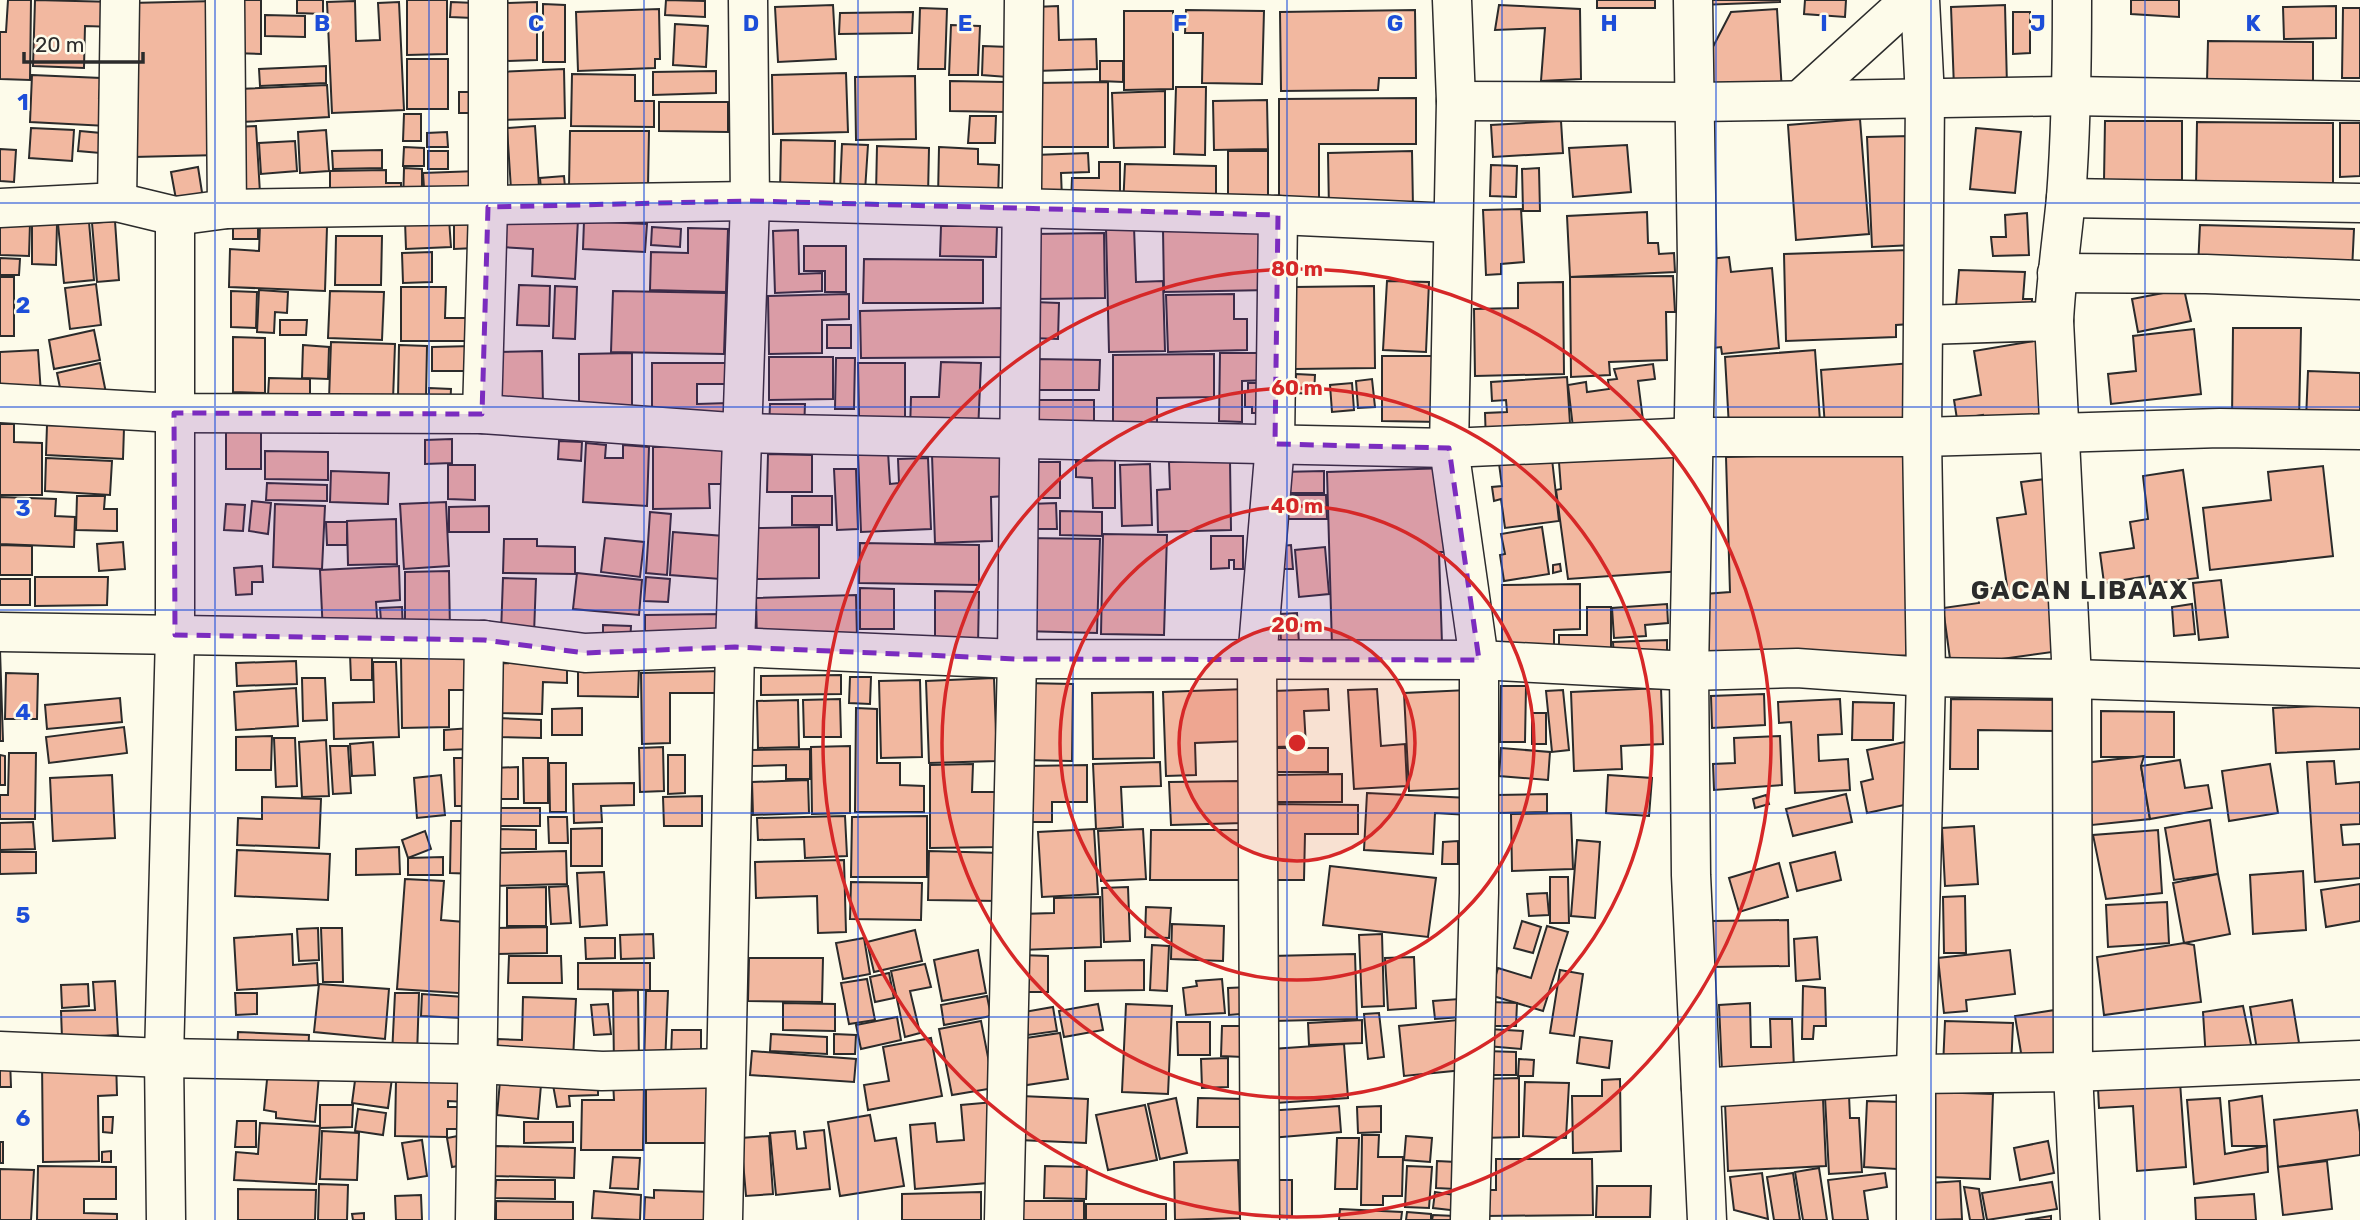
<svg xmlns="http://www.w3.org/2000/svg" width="2360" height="1220" font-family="Rubik,sans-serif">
	<rect width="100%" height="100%" fill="#fdfbea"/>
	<!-- building -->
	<g fill="#f2b8a0" stroke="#2b2b2b" stroke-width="2">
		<polygon points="8,0 31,0 30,80 0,79 0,32 6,32"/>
		<polygon points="35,0 116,2 115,27 85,26 84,68 33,66"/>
		<polygon points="232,0 261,0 261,54 232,53"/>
		<polygon points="297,0 323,0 323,14 297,13"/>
		<polygon points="407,0 447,0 447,54 407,55"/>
		<polygon points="666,0 705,1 705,17 665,15"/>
		<rect x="1597" y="0" width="58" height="8"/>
		<polygon points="1700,0 1780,0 1780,2 1700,5"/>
		<polygon points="1805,0 1846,0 1845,17 1804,14"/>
		<polygon points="2131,0 2179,0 2179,17 2131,14"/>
		<polygon points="217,1 220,155 133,157 130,3"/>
		<polygon points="355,1 356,41 380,40 378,3 399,2 404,110 332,113 327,2"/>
		<polygon points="451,2 475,3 473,18 450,17"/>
		<polygon points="537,2 537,60 506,61 504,3"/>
		<polygon points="543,4 565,5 565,62 543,62"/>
		<polygon points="833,5 836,59 778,62 775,7"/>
		<polygon points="1499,5 1580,9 1581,79 1541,81 1545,28 1495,30"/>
		<polygon points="2005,5 2007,86 1954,88 1951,7"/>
		<polygon points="1058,6 1059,40 1096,39 1097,69 1036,71 1034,7"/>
		<polygon points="2336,6 2336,38 2284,39 2283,7"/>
		<polygon points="920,8 947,9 945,69 918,69"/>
		<polygon points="2343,8 2360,8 2360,78 2342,78"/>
		<polygon points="659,9 660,59 655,59 655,68 578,71 576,12"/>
		<polygon points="1777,9 1782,92 1705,97 1703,66 1731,12"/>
		<polygon points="1186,10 1264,11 1262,84 1202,83 1203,33 1185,33"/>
		<polygon points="1415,10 1416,78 1379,78 1378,90 1281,91 1280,12"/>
		<polygon points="1124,11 1173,11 1173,89 1124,90"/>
		<polygon points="913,12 912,33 839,34 840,13"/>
		<polygon points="2013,12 2030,12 2030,53 2013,54"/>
		<polygon points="265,15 305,16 305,37 265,36"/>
		<polygon points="675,24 708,26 706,67 673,65"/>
		<polygon points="951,25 980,26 978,75 949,75"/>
		<polygon points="2208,41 2313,42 2313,84 2207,82"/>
		<polygon points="983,46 1009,47 1007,77 982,75"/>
		<rect x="407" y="59" width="41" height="50"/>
		<polygon points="1100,61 1123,61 1123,82 1100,81"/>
		<polygon points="326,66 326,83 260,86 259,69"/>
		<polygon points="564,69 565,118 500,120 499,72"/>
		<polygon points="716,71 716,93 653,95 653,72"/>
		<polygon points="846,73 848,132 773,134 772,75"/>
		<polygon points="572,74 635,75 635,101 654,101 654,127 571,126"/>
		<polygon points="32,75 101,78 99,98 108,99 107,126 30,122"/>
		<polygon points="915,76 916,139 856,140 855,77"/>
		<polygon points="950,81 1006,82 1006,112 950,111"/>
		<polygon points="1108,82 1108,147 1034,147 1034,83"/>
		<polygon points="327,85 329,117 241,122 239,89"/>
		<polygon points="1176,87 1206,87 1205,155 1174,154"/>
		<polygon points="1165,91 1165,147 1114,148 1112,93"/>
		<rect x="459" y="92" width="13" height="21"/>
		<polygon points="1416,98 1416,144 1319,144 1319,199 1279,199 1279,99"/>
		<polygon points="1267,100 1268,149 1214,150 1213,101"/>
		<polygon points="659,102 728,102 728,132 659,131"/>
		<polygon points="404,114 421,114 421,141 403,141"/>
		<polygon points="970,116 996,116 995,143 968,143"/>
		<polygon points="1860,119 1869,234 1796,240 1788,125"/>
		<polygon points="1561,121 1563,153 1493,157 1491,125"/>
		<polygon points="2105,121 2182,121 2182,180 2104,181"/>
		<polygon points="2197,122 2333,123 2333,187 2196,184"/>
		<polygon points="2340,123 2360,123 2360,176 2340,177"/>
		<polygon points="256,126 260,193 240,195 236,127"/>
		<polygon points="535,126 539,187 511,189 507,128"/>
		<polygon points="31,128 74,130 72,161 29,158"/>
		<polygon points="1976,128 2021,132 2015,193 1970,189"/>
		<polygon points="326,130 329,171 300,173 298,132"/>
		<polygon points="80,131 101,133 100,153 78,151"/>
		<polygon points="570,131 649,131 648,187 569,187"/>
		<polygon points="447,132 448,147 427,147 427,133"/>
		<polygon points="1910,136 1914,245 1872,247 1867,137"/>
		<polygon points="781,140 835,141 834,192 780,192"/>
		<polygon points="295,141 297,171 261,174 259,143"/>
		<polygon points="842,144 868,145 865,191 840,190"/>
		<polygon points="1627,145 1631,192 1573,197 1569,148"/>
		<polygon points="877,146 929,148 928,196 876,194"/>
		<polygon points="404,147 424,148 424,166 403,166"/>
		<polygon points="939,147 978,149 978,164 999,165 998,200 938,198"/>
		<polygon points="0,149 16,150 14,182 0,181"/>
		<polygon points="382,150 382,168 333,169 332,151"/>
		<rect x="428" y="151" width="20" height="18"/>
		<polygon points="1228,151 1268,151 1268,200 1228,201"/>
		<polygon points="1412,151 1413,208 1329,210 1328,153"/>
		<polygon points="1088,153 1089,172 1061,173 1062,199 1038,200 1035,155"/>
		<polygon points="1099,162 1120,162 1120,203 1071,203 1072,178 1099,178"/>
		<polygon points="1125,164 1216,166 1216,210 1123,208"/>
		<polygon points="1491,165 1517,166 1516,197 1490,196"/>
		<polygon points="198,167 204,205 178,210 171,172"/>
		<polygon points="404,168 422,169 422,204 403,204"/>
		<polygon points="1539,168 1540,211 1523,211 1522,169"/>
		<polygon points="386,170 386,183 401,183 401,202 330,202 330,171"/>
		<polygon points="477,171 478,200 425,202 423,173"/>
		<polygon points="564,176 566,199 542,201 540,178"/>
		<polygon points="1521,209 1524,262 1501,264 1501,274 1486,275 1483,210"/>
		<polygon points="1647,212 1648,243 1658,243 1659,254 1674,253 1675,272 1570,277 1567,216"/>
		<polygon points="2027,213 2029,255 1993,256 1991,237 2006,237 2005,215"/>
		<polygon points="502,214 578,219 575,279 532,276 533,249 500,247"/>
		<polygon points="449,219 451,247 406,249 405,221"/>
		<polygon points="475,219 476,248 454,249 454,220"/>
		<polygon points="115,221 119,280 97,282 92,223"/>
		<polygon points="584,221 647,224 645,252 583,249"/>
		<polygon points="0,222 30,223 29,256 0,255"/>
		<polygon points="89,222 94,280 64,283 58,224"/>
		<polygon points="32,224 57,224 56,265 32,264"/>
		<polygon points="258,224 258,239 233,239 233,225"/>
		<polygon points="260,225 327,227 325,291 229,287 230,249 259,251"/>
		<polygon points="2200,225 2354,229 2352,271 2198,267"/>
		<polygon points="941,226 997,226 996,257 940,256"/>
		<polygon points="652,227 681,229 680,247 651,245"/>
		<polygon points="1134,227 1136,282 1163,281 1165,351 1109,352 1106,228"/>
		<polygon points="1269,227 1270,290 1164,292 1163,229"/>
		<polygon points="688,228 728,229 726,292 650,290 651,252 688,253"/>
		<polygon points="798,230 799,274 822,273 822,291 775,293 773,231"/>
		<polygon points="1104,233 1105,298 1034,299 1033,234"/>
		<polygon points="336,236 382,236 381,285 335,285"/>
		<polygon points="804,246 846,246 846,292 825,292 825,271 804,271"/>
		<polygon points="1909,250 1911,324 1896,325 1896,337 1786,341 1784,254"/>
		<polygon points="432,252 432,282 403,283 402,253"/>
		<polygon points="1729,257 1731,272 1772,268 1779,348 1722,354 1721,347 1704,349 1708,259"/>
		<polygon points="0,258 20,259 19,275 0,275"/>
		<polygon points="864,259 983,260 983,303 863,303"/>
		<polygon points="1959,270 2025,272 2023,299 2032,299 2031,320 1955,318"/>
		<polygon points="1673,276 1675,312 1666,312 1667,360 1609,362 1610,375 1571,377 1570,277"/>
		<rect x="0" y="277" width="14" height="59"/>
		<polygon points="1387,281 1429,282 1426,352 1383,350"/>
		<polygon points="1563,282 1564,374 1475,376 1474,309 1518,308 1518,283"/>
		<polygon points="96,284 101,325 70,329 65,288"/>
		<polygon points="519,285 550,286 549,326 517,325"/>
		<polygon points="555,286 577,287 575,339 553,338"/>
		<polygon points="1374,286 1375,368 1295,369 1294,287"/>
		<polygon points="401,287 446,287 445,318 466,318 466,341 401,341"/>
		<polygon points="2184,289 2191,321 2138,332 2132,299"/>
		<polygon points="259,290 288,292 287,313 275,312 274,333 257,332"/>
		<polygon points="231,291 257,292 256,328 231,327"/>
		<polygon points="330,291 384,292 382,340 328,338"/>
		<polygon points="613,291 726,293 724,354 611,352"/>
		<polygon points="849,294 849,319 822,320 822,353 769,354 768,296"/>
		<polygon points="1234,294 1234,319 1247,319 1247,350 1168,352 1166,295"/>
		<polygon points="1033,302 1059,303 1058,339 1032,338"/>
		<polygon points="1003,308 1004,357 861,358 860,311"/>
		<polygon points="280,320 307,320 306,335 280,335"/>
		<rect x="827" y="325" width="24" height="23"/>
		<polygon points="2233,328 2301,328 2299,420 2232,419"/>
		<polygon points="2194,329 2201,394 2111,404 2108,374 2136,371 2133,336"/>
		<polygon points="94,330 100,360 54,369 49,340"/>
		<polygon points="233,337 265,338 265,393 233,392"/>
		<polygon points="2040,340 2053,416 1985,427 1983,415 1957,419 1954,400 1981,395 1974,351"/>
		<polygon points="331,342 395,344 393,400 329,399"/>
		<polygon points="303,345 329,347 328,379 302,378"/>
		<polygon points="399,345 427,346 426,398 398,398"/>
		<polygon points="473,346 474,371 432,371 432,347"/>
		<polygon points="38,350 41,394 0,396 0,352"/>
		<polygon points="1815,350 1820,421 1729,427 1725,357"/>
		<polygon points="542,351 543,406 497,406 496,352"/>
		<polygon points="632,353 632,413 579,413 579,354"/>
		<polygon points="1220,353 1269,353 1269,380 1242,381 1242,422 1219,421"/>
		<polygon points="1214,354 1214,397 1157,398 1157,428 1113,428 1113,355"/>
		<polygon points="1382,356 1439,356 1439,422 1382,421"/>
		<polygon points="769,357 833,357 833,399 769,400"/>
		<polygon points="836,358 855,358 854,409 835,409"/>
		<polygon points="1033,359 1100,360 1099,390 1033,390"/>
		<polygon points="941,362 981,363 978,432 910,430 911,397 939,397"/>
		<polygon points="100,363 107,398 64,407 57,373"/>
		<polygon points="652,363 728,363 728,384 697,384 697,404 728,403 728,419 652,419"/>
		<polygon points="858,363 905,363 905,417 859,417"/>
		<polygon points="1912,363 1916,420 1825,427 1821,370"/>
		<polygon points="1653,364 1655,379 1638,381 1644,428 1574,436 1568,385 1586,382 1587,392 1609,389 1608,380 1617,379 1614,369"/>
		<polygon points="2308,371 2360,373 2360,422 2306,420"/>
		<polygon points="1296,374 1315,375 1314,394 1295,393"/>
		<polygon points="1567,377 1571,439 1486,443 1485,413 1507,412 1506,400 1492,401 1491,382"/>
		<polygon points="269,378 310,379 310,398 268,396"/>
		<polygon points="1372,379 1375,407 1358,408 1356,381"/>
		<polygon points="1248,383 1265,383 1266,413 1252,413 1252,407 1245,407 1245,391 1248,391"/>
		<polygon points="1352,383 1354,410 1332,412 1330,385"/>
		<polygon points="429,388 451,389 450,410 429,409"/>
		<polygon points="1034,400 1094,400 1094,428 1034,429"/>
		<polygon points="770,404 805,404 804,430 769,429"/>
		<polygon points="0,424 14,424 14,442 42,443 42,495 0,495"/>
		<polygon points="47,425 124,428 123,459 46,455"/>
		<rect x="226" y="429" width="35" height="40"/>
		<polygon points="452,439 452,463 425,464 425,440"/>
		<polygon points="559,441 582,442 581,461 558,459"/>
		<polygon points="1674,441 1682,571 1568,579 1556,490 1561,489 1558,449"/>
		<polygon points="586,443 606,445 605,458 623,458 623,445 649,447 647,506 583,502"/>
		<polygon points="725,446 725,484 709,484 710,508 653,509 653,447"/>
		<polygon points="1551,450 1559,521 1505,528 1501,499 1494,501 1492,487 1502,486 1498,456"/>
		<polygon points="265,451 328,452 328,480 265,479"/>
		<polygon points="1905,451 1920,655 1698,663 1704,594 1730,592 1726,457"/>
		<polygon points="888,452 890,484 899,483 898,459 928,458 931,529 861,532 858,454"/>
		<polygon points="768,454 812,455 812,492 767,492"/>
		<polygon points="1004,454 1005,496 991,497 992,541 935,543 932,455"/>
		<polygon points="46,458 112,461 110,495 45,491"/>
		<polygon points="1115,460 1115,508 1093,508 1092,478 1076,477 1076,461"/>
		<polygon points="1230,460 1231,530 1158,532 1157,490 1170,489 1169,462"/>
		<rect x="1031" y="462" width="29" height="36"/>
		<polygon points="1150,464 1152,525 1122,526 1120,465"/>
		<polygon points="448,465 475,465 475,500 448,499"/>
		<polygon points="2323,466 2333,556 2210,570 2203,508 2271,500 2268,472"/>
		<polygon points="1447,468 1449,552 1439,552 1442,644 1332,647 1327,472"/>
		<polygon points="834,469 856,469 858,529 837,530"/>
		<polygon points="2183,470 2198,578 2150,584 2149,576 2104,583 2100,553 2134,548 2130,522 2148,519 2143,476"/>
		<polygon points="331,471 389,473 388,504 330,502"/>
		<polygon points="1324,471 1324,493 1282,493 1281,472"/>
		<polygon points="2053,478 2067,650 1951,666 1943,608 1979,603 1978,590 2007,586 1997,518 2026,514 2021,482"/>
		<polygon points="267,483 327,485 327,501 266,500"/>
		<polygon points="1281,495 1326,495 1327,519 1281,519"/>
		<polygon points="77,496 105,496 104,509 117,509 117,531 76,530"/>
		<rect x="792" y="496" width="40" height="29"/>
		<polygon points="0,497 56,499 55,516 75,517 74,547 0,544"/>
		<polygon points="252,501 271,503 268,534 249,531"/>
		<polygon points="446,502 449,566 404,569 400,504"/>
		<polygon points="1056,503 1057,529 1031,529 1030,504"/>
		<polygon points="226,504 245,505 243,531 224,530"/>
		<polygon points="275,504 325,506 322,569 273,567"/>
		<polygon points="489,506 489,532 449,532 449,507"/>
		<polygon points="1060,511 1102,512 1102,536 1060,535"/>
		<polygon points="650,512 671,514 667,575 646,573"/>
		<polygon points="396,519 397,564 348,565 347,521"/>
		<polygon points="326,522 347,522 347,545 327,545"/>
		<polygon points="819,527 819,578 757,579 757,528"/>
		<polygon points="1542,527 1549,574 1504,581 1500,555 1505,554 1501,534"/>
		<polygon points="673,532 724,536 720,579 670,575"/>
		<polygon points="1103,534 1167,535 1164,635 1101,634"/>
		<polygon points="1211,536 1243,536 1243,569 1234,569 1234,560 1229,560 1229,568 1211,569"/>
		<polygon points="605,538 644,542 640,577 601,572"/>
		<polygon points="1024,538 1100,539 1097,633 1022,631"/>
		<polygon points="504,539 537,539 537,546 575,547 575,574 503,573"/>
		<polygon points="123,542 125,569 99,571 97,544"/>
		<polygon points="860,543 979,545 979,585 859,583"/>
		<polygon points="0,545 32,546 32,575 0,575"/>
		<polygon points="1291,545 1293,569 1282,569 1281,546"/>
		<polygon points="1325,547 1329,594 1299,597 1295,550"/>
		<polygon points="1560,564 1561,571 1553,573 1553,565"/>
		<polygon points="262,566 263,582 252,582 252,594 236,595 234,568"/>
		<polygon points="399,566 400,600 376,602 378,631 323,634 320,570"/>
		<polygon points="449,571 450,633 405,634 405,572"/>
		<polygon points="577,573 642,580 639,615 573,609"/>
		<polygon points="35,577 108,577 107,605 35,606"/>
		<polygon points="646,577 670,579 668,602 644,601"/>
		<polygon points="503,578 536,579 534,634 501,633"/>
		<rect x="0" y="579" width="30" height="26"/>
		<polygon points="2221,580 2228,637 2199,640 2193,583"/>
		<polygon points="1580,584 1580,629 1554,630 1554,654 1502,655 1502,585"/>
		<polygon points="860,588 894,589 894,629 860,629"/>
		<polygon points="935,591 979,592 978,646 935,646"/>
		<polygon points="856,595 857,638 757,641 756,598"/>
		<polygon points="1667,604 1668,623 1645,625 1646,636 1614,638 1612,608"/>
		<polygon points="2192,604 2195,634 2174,636 2172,607"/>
		<polygon points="402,607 403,633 382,634 380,608"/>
		<polygon points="1587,607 1611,607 1611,654 1559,655 1559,635 1587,635"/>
		<polygon points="1297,613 1299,643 1281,644 1280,614"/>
		<polygon points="722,614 722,643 645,643 645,615"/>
		<polygon points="603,625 631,626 630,644 603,643"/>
		<polygon points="1667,640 1667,659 1614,661 1613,642"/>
		<polygon points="0,650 3,741 0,741"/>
		<polygon points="350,654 372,654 372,680 351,680"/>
		<polygon points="475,655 476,690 449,690 449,727 402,728 401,657"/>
		<polygon points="296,661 297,684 237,686 236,663"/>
		<polygon points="373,662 396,662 399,737 334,739 333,703 374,702"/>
		<polygon points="500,663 567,664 567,683 543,682 542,714 499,713"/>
		<polygon points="578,666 639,667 638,697 578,696"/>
		<polygon points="722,671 722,693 670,693 670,743 642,744 641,673"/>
		<polygon points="6,673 38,674 37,719 5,719"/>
		<polygon points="841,675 841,694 761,695 761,676"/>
		<polygon points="850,677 871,677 870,704 849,703"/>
		<polygon points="302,678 325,678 327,720 303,721"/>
		<polygon points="994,678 997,761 929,763 926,681"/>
		<polygon points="920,680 922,757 881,758 879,681"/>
		<polygon points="1024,683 1073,684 1072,761 1023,760"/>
		<polygon points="1501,686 1526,686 1525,742 1500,742"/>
		<polygon points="296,688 298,726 236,730 234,692"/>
		<polygon points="1661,688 1663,744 1621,746 1622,769 1574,771 1571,692"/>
		<polygon points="1246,689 1248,741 1195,743 1196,775 1166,776 1163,692"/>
		<polygon points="1328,689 1329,710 1304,711 1306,746 1275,747 1273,691"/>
		<polygon points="1377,689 1381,746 1405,744 1407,786 1354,789 1348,690"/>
		<polygon points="1468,690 1473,788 1409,791 1404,693"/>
		<polygon points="1563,690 1569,750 1552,752 1546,691"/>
		<polygon points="1153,692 1154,758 1093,759 1092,693"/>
		<polygon points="1764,694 1765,725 1712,728 1711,696"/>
		<polygon points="120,698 122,722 47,729 45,705"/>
		<polygon points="840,699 841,737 804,737 803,700"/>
		<polygon points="1840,699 1842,734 1818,735 1819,761 1848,759 1850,790 1795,793 1791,722 1779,723 1778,702"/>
		<polygon points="1951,699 2061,700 2060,731 1978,730 1978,769 1950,769"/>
		<polygon points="798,700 799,747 758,748 757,701"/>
		<polygon points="1853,702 1894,703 1893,740 1852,740"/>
		<polygon points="2360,704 2360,749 2276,753 2273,708"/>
		<polygon points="582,708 582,735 552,735 552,709"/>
		<polygon points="856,708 877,709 877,763 900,763 900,785 924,786 924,812 855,812"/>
		<polygon points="2101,711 2174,712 2174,757 2101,757"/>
		<rect x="1532" y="713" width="14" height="31"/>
		<polygon points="497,718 541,720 541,738 496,737"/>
		<polygon points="124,727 127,753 49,763 46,737"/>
		<polygon points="471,728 472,749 444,750 444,730"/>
		<polygon points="272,736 271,770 236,770 236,737"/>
		<polygon points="1780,736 1782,785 1714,790 1713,764 1735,763 1734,738"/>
		<polygon points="274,738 295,738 297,786 276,787"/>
		<polygon points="326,740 329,796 302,797 299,742"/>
		<polygon points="373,742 375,775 352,776 350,744"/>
		<polygon points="1905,742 1918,802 1867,813 1861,782 1873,779 1867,750"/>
		<polygon points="330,746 348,746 351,793 333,794"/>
		<polygon points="850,746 850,813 812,814 811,747"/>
		<polygon points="663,747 664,791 640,792 639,748"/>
		<rect x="1272" y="748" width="56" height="24"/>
		<polygon points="1501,748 1550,752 1548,780 1499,776"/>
		<polygon points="810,749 810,779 786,779 786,765 752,766 752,750"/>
		<polygon points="9,753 36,753 35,819 0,819 0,795 8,795"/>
		<polygon points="0,755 5,756 5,785 0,785"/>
		<polygon points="668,755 685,755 685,793 668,794"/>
		<polygon points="2144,756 2141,766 2150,819 2092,825 2084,763"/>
		<polygon points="454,758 474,758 475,806 455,806"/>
		<polygon points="523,758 548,758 548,803 524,803"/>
		<polygon points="2180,760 2185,788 2208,785 2212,808 2150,819 2141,766"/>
		<polygon points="2334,761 2336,784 2360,782 2360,824 2341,825 2343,845 2360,844 2360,878 2315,882 2307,762"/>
		<polygon points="1160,762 1161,786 1121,787 1123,827 1096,829 1093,764"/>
		<polygon points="549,763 566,763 566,812 550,812"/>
		<polygon points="973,764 972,792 1000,792 1000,847 930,848 930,765"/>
		<polygon points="2270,764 2278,813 2229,821 2222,771"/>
		<polygon points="1087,765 1087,802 1052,802 1052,822 1028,822 1027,766"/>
		<polygon points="518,767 518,799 493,799 493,768"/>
		<polygon points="1342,774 1342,802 1273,802 1272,775"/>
		<polygon points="112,775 115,838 53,841 50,778"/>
		<polygon points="441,775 445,815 417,818 414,778"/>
		<polygon points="1608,775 1652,778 1649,816 1606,813"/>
		<polygon points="808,780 809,813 753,815 752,782"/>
		<polygon points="1241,781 1243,823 1171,825 1169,782"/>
		<polygon points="634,783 634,805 601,806 602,822 574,823 573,784"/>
		<polygon points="1367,793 1469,798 1468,815 1435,813 1433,854 1364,850"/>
		<polygon points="1547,794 1547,812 1498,813 1497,795"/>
		<polygon points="1846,794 1852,822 1793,836 1786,809"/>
		<polygon points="1766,795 1769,804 1755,808 1753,799"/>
		<polygon points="702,796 702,826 664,826 663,797"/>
		<polygon points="262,797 321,799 319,848 237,845 238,818 262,819"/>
		<polygon points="1272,804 1358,805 1358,834 1305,834 1304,880 1272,880"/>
		<rect x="496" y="808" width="44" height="18"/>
		<polygon points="1571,813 1573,869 1512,871 1511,814"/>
		<polygon points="845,816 847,856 805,858 804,839 758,840 757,818"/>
		<polygon points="927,816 927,877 851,877 852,817"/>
		<polygon points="548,817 567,817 568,843 549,843"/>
		<polygon points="2210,820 2218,874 2174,880 2165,828"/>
		<polygon points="451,821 476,821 476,874 450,873"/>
		<polygon points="33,822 35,849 0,850 0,823"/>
		<polygon points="1974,826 1978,884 1945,886 1942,828"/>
		<polygon points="602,828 602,866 571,866 571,829"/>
		<polygon points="497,829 536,830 536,849 497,849"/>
		<polygon points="1094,829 1098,894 1042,897 1038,832"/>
		<polygon points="1143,829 1146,879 1101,881 1098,831"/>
		<polygon points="1151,830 1243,830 1243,880 1150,880"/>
		<polygon points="2158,830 2162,893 2106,899 2093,835"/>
		<polygon points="425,831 431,849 408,858 402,840"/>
		<polygon points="1577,840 1600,842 1595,918 1571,916"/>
		<polygon points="1458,841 1458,864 1442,864 1443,842"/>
		<polygon points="399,847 400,874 356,875 356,849"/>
		<polygon points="237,850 330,854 328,900 235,896"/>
		<polygon points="566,851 567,884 493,886 492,853"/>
		<polygon points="929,851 1001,853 1000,901 928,900"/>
		<polygon points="0,852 36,852 36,873 0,874"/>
		<polygon points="1835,852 1841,880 1797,891 1790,863"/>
		<polygon points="443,857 443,875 408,875 408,858"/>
		<polygon points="844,860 846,932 818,933 817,896 756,898 755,862"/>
		<polygon points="1779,863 1788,897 1739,912 1729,878"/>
		<polygon points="1330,866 1436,878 1428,937 1323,925"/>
		<polygon points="2303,871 2306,930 2253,934 2250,875"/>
		<polygon points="604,872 607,925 580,927 577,873"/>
		<polygon points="2218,874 2230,934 2184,943 2173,883"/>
		<polygon points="1550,877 1568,877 1569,923 1550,923"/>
		<polygon points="405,879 444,881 441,920 477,923 473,994 397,989"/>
		<polygon points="851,882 922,883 921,920 850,919"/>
		<polygon points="2360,884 2360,921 2326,927 2321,890"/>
		<polygon points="568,886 571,923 551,924 549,887"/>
		<polygon points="546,887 546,926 507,926 507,888"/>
		<polygon points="1128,887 1130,941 1104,942 1102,888"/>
		<polygon points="1547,893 1549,915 1529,916 1527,894"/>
		<polygon points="1965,896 1966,953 1944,953 1943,897"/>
		<polygon points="1100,897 1101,947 1021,950 1020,914 1054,913 1054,898"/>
		<polygon points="2167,902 2169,943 2108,947 2106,905"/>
		<polygon points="1146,907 1171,908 1169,938 1145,937"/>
		<polygon points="1788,920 1789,966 1711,967 1711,921"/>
		<polygon points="1522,921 1541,927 1533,953 1514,948"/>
		<polygon points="1172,924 1224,926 1223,961 1171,959"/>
		<polygon points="1547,926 1568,932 1543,1011 1490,995 1498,968 1531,978"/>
		<polygon points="547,927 547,953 496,954 495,928"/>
		<polygon points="318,928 319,960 299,961 297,929"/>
		<polygon points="321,928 342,928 343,982 323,982"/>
		<polygon points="915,930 922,961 874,972 867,942"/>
		<polygon points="292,934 293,965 317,963 318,985 237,990 234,938"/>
		<polygon points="653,934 654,958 621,959 620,935"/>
		<polygon points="1382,934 1384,1006 1362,1007 1359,935"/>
		<polygon points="1817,937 1820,979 1796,981 1794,939"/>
		<polygon points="585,938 615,938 615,958 586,959"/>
		<polygon points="864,938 870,974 843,979 836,943"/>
		<polygon points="2184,943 2194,945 2201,1002 2104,1015 2097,957"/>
		<polygon points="1152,945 1169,946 1167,991 1150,990"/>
		<polygon points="978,950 986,993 942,1001 934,960"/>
		<polygon points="2010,950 2015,994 1966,1000 1967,1011 1944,1013 1938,958"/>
		<polygon points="1355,954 1357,1019 1273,1021 1271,956"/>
		<polygon points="1020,955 1048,956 1048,992 1020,992"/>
		<polygon points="509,956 561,956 562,983 508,983"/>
		<polygon points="1414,957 1416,1008 1388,1010 1385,958"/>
		<polygon points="749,958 823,958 822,1002 748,1001"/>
		<polygon points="1144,960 1144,990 1085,991 1085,961"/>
		<polygon points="578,963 650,963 650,990 578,989"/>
		<polygon points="925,964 931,987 910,991 920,1033 905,1037 891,971"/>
		<polygon points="1560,970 1583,974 1574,1036 1550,1033"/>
		<polygon points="889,973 894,998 875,1002 870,977"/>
		<polygon points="867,979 875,1020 849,1024 841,983"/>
		<polygon points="1222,979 1225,1013 1186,1015 1183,988 1197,986 1196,981"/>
		<polygon points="115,981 118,1035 62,1038 61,1011 95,1010 93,982"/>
		<polygon points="88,984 89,1006 62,1008 61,985"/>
		<polygon points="319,984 389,989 385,1039 314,1032"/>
		<polygon points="1803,986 1825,988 1826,1026 1814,1026 1813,1039 1802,1039"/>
		<polygon points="1250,987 1251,1013 1229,1015 1228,988"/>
		<polygon points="638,990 639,1065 614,1066 613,991"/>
		<polygon points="646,991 668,991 665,1066 644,1066"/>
		<polygon points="235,993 257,993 257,1014 236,1015"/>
		<polygon points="395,993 419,993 417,1056 392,1055"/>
		<polygon points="422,994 464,997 462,1018 421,1016"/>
		<polygon points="987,996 991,1016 944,1025 941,1005"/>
		<polygon points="523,997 576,999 573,1060 496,1057 498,1039 522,1040"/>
		<polygon points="1459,999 1461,1017 1435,1019 1433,1001"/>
		<polygon points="2292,1000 2301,1055 2259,1062 2250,1007"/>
		<polygon points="1490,1002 1517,1003 1516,1026 1489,1026"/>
		<polygon points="783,1003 835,1004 835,1031 783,1030"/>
		<polygon points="1750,1003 1751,1047 1771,1047 1770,1019 1792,1019 1794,1069 1722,1071 1719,1005"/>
		<polygon points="608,1004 611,1034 594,1035 591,1005"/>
		<polygon points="1098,1004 1103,1030 1064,1037 1059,1011"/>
		<polygon points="1126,1004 1172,1006 1168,1094 1122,1092"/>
		<polygon points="2243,1006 2254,1059 2206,1060 2203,1012"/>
		<polygon points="1053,1007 1057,1031 1028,1035 1024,1012"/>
		<polygon points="2055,1010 2063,1065 2024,1071 2015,1016"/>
		<polygon points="1379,1013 1384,1057 1368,1059 1364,1014"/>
		<polygon points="897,1017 901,1040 861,1049 856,1025"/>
		<polygon points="1362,1020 1362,1043 1309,1045 1308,1023"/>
		<polygon points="1458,1020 1463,1070 1404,1076 1399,1026"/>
		<polygon points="981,1021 994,1088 952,1095 939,1029"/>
		<polygon points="1945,1021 2013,1023 2011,1069 1943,1067"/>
		<polygon points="1177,1022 1210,1022 1210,1055 1178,1055"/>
		<polygon points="1222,1026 1244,1026 1243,1057 1221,1056"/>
		<polygon points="1488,1029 1523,1031 1521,1049 1487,1046"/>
		<polygon points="672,1030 701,1030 701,1058 671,1057"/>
		<polygon points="238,1032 309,1035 308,1058 237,1055"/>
		<polygon points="1060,1033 1068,1079 1020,1086 1013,1040"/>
		<polygon points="771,1034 827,1037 827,1054 770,1051"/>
		<polygon points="834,1034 856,1035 855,1054 834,1054"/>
		<polygon points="1580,1037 1612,1041 1609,1068 1577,1063"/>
		<polygon points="931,1038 942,1096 868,1110 864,1085 889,1081 883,1047"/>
		<polygon points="1344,1044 1348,1098 1276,1103 1272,1049"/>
		<polygon points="752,1051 856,1059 854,1082 750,1075"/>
		<polygon points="1485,1051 1516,1052 1516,1075 1484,1075"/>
		<polygon points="116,1058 117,1095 98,1096 99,1161 43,1162 42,1060"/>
		<polygon points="1228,1058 1228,1087 1202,1088 1201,1059"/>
		<polygon points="0,1059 10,1059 11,1087 0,1087"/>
		<polygon points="1519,1059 1534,1060 1533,1076 1518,1076"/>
		<polygon points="268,1070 319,1075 315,1122 276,1118 276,1112 264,1110"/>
		<polygon points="356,1073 392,1078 388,1108 352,1103"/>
		<polygon points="1519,1078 1519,1137 1482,1138 1482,1079"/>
		<polygon points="396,1079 467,1080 466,1102 448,1101 448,1107 469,1107 468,1129 447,1129 447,1137 395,1136"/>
		<polygon points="1620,1079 1621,1151 1573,1153 1572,1096 1602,1096 1602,1080"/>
		<polygon points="500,1081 541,1085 538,1119 497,1115"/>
		<polygon points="613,1081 644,1081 643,1150 581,1150 582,1100 614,1100"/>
		<polygon points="1525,1082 1569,1083 1566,1138 1523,1136"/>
		<polygon points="2180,1082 2186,1167 2137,1171 2133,1106 2099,1108 2098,1088"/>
		<polygon points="598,1083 598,1095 569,1096 570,1106 557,1107 553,1085"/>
		<rect x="646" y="1084" width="62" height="59"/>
		<polygon points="1932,1092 1993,1094 1990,1179 1929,1177"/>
		<polygon points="1849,1095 1850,1118 1859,1118 1862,1172 1829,1174 1825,1097"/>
		<polygon points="1021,1096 1088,1099 1086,1143 1019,1140"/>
		<polygon points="2262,1096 2267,1146 2232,1146 2229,1101"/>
		<polygon points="1176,1098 1187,1153 1160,1159 1148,1104"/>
		<polygon points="1198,1098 1246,1099 1245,1127 1197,1127"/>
		<polygon points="2220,1098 2225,1154 2267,1146 2268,1172 2194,1184 2187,1100"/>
		<polygon points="1823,1099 1826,1166 1728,1171 1725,1103"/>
		<polygon points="1867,1101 1900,1102 1897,1169 1864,1167"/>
		<polygon points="994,1102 1000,1182 915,1189 910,1125 935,1123 937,1142 964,1140 961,1105"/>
		<polygon points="320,1105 353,1105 352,1127 320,1128"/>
		<polygon points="1145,1105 1157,1160 1108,1170 1096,1115"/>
		<polygon points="1339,1106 1341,1132 1270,1138 1268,1111"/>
		<polygon points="1381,1106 1381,1132 1358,1133 1357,1107"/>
		<polygon points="358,1109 386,1113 383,1135 355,1131"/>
		<polygon points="2357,1110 2360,1132 2360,1155 2278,1167 2274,1120"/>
		<polygon points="870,1115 875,1141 896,1138 904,1186 840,1196 828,1122"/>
		<polygon points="103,1117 113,1117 112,1133 103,1132"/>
		<polygon points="237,1121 256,1121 256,1147 235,1147"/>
		<polygon points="524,1122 573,1122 573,1142 524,1143"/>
		<polygon points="260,1123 320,1126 316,1184 234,1180 236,1152 258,1154"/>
		<polygon points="824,1130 830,1189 776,1195 770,1133 795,1131 797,1149 806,1148 804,1132"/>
		<polygon points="322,1131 359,1133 357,1180 320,1179"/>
		<polygon points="1362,1135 1379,1135 1378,1157 1403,1157 1402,1196 1383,1196 1383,1205 1361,1205"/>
		<polygon points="458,1136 464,1165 452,1167 447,1138"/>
		<polygon points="769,1136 773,1194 746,1196 741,1138"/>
		<polygon points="1406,1136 1432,1138 1430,1162 1404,1160"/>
		<polygon points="1337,1138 1359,1138 1357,1189 1335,1189"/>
		<polygon points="422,1140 427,1176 408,1179 402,1143"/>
		<polygon points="2048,1141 2054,1173 2020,1180 2014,1148"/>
		<rect x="0" y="1142" width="3" height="21"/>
		<polygon points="495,1146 575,1148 574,1178 494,1176"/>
		<polygon points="111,1151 111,1162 102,1162 102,1152"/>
		<polygon points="613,1157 640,1158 638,1189 610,1188"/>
		<polygon points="1496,1159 1592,1159 1593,1215 1484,1216 1484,1190 1496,1190"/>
		<polygon points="1238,1160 1240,1218 1175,1220 1174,1162"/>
		<polygon points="1437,1161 1456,1162 1455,1189 1436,1188"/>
		<polygon points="2327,1161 2332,1209 2283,1215 2278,1167"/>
		<polygon points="38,1166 116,1167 116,1199 84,1199 84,1213 117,1214 117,1220 37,1220"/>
		<polygon points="1045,1166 1087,1167 1086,1199 1044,1198"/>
		<polygon points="1407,1166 1432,1167 1429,1208 1405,1207"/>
		<polygon points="1819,1168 1827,1220 1803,1220 1795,1172"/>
		<polygon points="0,1169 34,1170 31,1220 0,1220"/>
		<polygon points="1762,1173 1768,1219 1734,1210 1730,1177"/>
		<polygon points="1793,1173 1800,1220 1774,1220 1767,1177"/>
		<polygon points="1885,1173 1887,1187 1864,1191 1868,1220 1833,1220 1828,1180"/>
		<polygon points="496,1180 555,1180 555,1199 495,1198"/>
		<polygon points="1265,1180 1292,1180 1292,1216 1265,1215"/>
		<polygon points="1960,1181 1962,1219 1933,1220 1930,1183"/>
		<polygon points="2052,1182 2057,1209 1987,1220 1982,1193"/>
		<polygon points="319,1184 348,1185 347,1220 318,1220"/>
		<polygon points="1597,1186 1651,1186 1650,1217 1596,1217"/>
		<polygon points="1964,1187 1979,1189 1984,1220 1970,1220"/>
		<polygon points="238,1189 316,1190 315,1220 238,1220"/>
		<polygon points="654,1190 712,1192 711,1220 644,1220 645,1197 654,1198"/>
		<polygon points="594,1191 641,1195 640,1220 592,1218"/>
		<polygon points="981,1192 981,1220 902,1220 902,1194"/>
		<polygon points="1435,1192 1461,1196 1459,1211 1433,1208"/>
		<polygon points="2254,1194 2256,1220 2196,1220 2195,1198"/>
		<polygon points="421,1195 422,1220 396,1220 395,1196"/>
		<polygon points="496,1201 573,1202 573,1220 494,1220 496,1219"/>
		<rect x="1015" y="1201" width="69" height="19"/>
		<rect x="1086" y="1204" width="80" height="16"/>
		<polygon points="1340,1209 1402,1212 1401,1220 1339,1220"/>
		<polygon points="1407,1212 1431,1214 1431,1220 1406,1220"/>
		<polygon points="364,1213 364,1220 353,1220 352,1214"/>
		<polygon points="1433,1215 1455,1216 1455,1220 1432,1220"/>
		<polygon points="2051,1216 2051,1220 2025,1220"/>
	</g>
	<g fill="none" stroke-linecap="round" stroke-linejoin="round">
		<defs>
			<g id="minor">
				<polyline points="225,0 227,209"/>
				<polyline points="1452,0 1456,101 1449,448 1479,660 1479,893 1470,1220"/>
				<polyline points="1693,0 1697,260 1689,671 1691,875 1707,1220"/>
				<path d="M2072,0C2072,66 2071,132 2066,198C2062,239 2056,280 2054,321L2072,679L2073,1072L2080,1220"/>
				<polyline points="1800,100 1910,0"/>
				<polyline points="1456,101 1696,102 2071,96 2360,101"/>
				<polyline points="2066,198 2360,203"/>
				<polyline points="117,202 120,0"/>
				<polyline points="0,208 117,202 175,216 227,209 750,201 1278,215 1453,223"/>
				<polyline points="2057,273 2206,274 2360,280"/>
				<polyline points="1924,325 2054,321"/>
				<polyline points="0,403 174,413 482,414 744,433 1449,448 1695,437 1922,437 2220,428 2360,430"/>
				<polyline points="482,414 488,207 488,0"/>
				<polyline points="0,632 484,640 585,653 735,647 1017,659 1479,660 1689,671 1797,668 1926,677 2072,679 2360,688"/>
				<polyline points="0,1051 164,1058 478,1064 602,1071 725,1068"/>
				<polyline points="1701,1088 1916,1074 2073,1072 2360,1060"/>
				<polyline points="166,1220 164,1058 175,635 175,216"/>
				<polyline points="475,1220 484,640"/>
				<polyline points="723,1220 735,647 750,201 748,0"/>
				<polyline points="1004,1220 1017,659 1024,0"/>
				<polyline points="1260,1220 1257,660 1275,444 1278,215"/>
				<polyline points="1916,1220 1916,1074 1926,677 1922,437 1925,97 1920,0"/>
			</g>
		</defs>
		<!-- minor casing -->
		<use href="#minor" stroke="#2b2b2b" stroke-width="41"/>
		<!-- minor -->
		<use href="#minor" stroke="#fdfbea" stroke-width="38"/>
	</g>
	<!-- marked area -->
	<path fill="#7b2cbf" fill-opacity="0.2" stroke="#7b2cbf" stroke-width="5" stroke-dasharray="14 9" stroke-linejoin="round" d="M750,201L1278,215L1275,444L1449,448L1479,660L1017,659L735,647L585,653L484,640L175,635L174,413L482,414L488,207Z"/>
	<!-- grid -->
	<path fill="none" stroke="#1d4ed8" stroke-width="2" stroke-opacity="0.55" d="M215,0V1220M429,0V1220M644,0V1220M858,0V1220M1073,0V1220M1287,0V1220M1502,0V1220M1716,0V1220M1931,0V1220M2145,0V1220M0,203H2360M0,407H2360M0,610H2360M0,813H2360M0,1017H2360"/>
	<!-- distance rings -->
	<circle cx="1297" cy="743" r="118" fill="#d62828" fill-opacity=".12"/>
	<g fill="none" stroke="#d62828" stroke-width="3.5">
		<circle cx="1297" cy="743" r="118"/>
		<circle cx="1297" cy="743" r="237"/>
		<circle cx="1297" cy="743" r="355"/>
		<circle cx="1297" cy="743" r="474"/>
	</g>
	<g text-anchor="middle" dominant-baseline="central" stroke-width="5" stroke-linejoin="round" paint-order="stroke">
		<!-- district labels -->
		<g font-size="26" font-weight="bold" letter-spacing="2" fill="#2b2b2b" stroke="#fdfbea">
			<text x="2080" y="590">GACAN LIBAAX</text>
		</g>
	</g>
	<g font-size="23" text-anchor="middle" font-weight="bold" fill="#1d4ed8" stroke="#fdfbea" stroke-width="5" stroke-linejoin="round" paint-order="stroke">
		<text x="322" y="31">B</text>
		<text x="536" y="31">C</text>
		<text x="751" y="31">D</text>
		<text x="965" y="31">E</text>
		<text x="1180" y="31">F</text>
		<text x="1395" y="31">G</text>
		<text x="1609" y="31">H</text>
		<text x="1824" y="31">I</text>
		<text x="2038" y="31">J</text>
		<text x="2253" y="31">K</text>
		<text x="23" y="110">1</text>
		<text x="23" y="313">2</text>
		<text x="23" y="516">3</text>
		<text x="23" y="720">4</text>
		<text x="23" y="923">5</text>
		<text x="23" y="1126">6</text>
	</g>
	<circle cx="1297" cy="743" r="10" fill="#d62828" stroke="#fdfbea" stroke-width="3.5"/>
	<g font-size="21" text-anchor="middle" font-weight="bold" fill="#d62828" stroke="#fdfbea" stroke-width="5" stroke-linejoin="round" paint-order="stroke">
		<text x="1297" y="276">80 m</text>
		<text x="1297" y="395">60 m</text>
		<text x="1297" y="513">40 m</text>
		<text x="1297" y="632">20 m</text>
	</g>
	<!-- scale -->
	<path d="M24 52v10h119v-10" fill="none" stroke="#2b2b2b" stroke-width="3.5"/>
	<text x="35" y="52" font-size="21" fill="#2b2b2b" stroke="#fdfbea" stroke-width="5" paint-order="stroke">20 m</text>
</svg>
